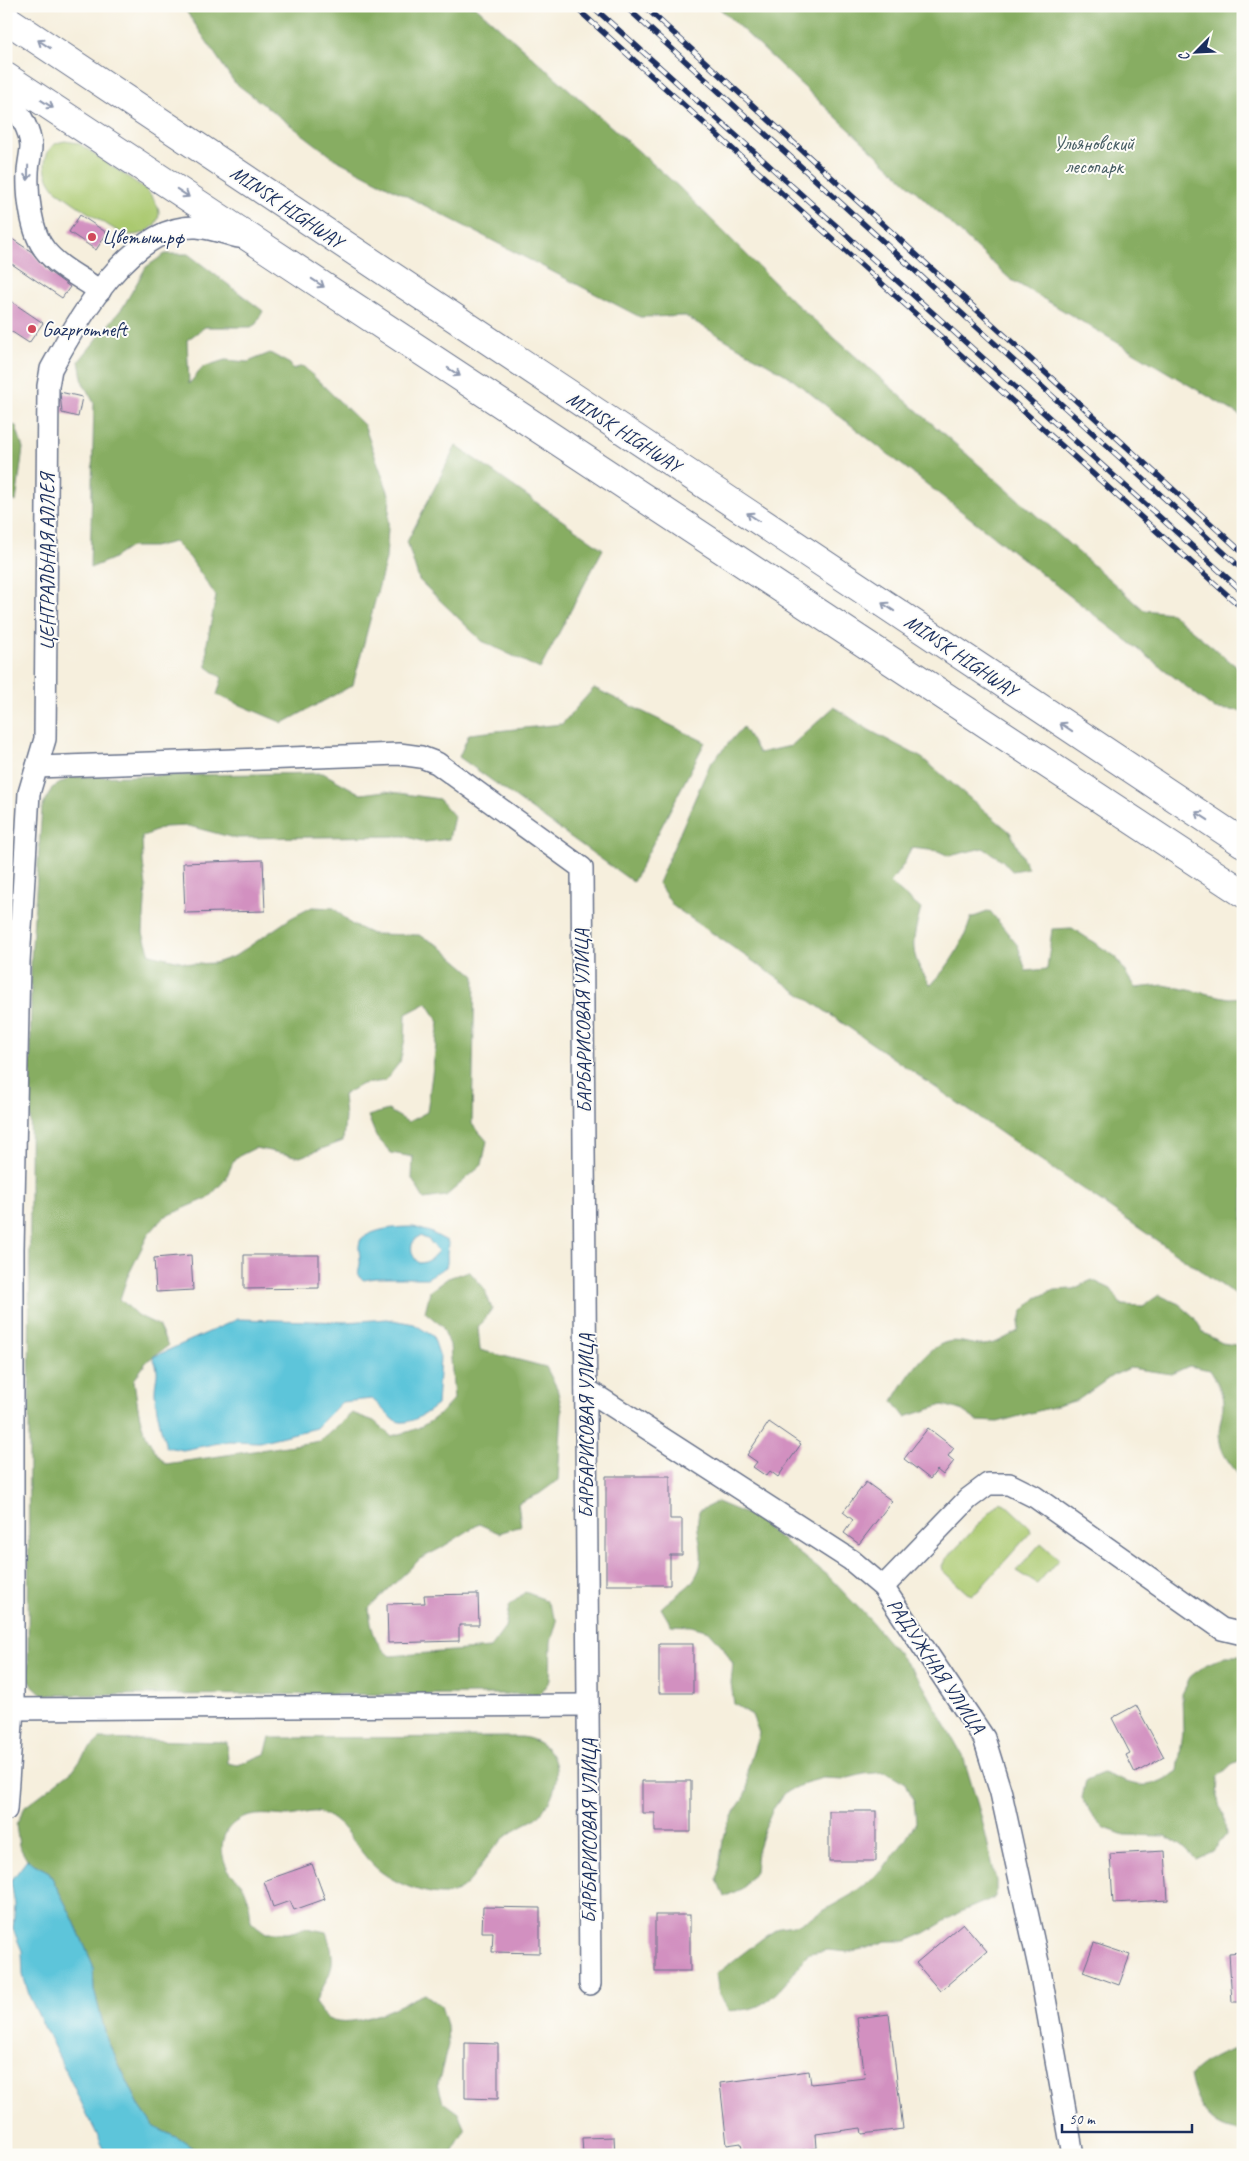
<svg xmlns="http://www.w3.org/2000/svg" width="1249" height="2161" font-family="Caveat,sans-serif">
	<rect width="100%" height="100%" fill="#fdfcf7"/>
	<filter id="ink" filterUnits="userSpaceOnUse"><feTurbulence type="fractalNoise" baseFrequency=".02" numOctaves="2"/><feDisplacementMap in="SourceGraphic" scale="10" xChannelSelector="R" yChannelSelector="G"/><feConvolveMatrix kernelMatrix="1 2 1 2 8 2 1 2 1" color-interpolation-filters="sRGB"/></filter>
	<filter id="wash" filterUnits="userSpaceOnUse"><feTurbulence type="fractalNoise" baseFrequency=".0096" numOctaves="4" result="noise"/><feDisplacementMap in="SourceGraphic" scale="20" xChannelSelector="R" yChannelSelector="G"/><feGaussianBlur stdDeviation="1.12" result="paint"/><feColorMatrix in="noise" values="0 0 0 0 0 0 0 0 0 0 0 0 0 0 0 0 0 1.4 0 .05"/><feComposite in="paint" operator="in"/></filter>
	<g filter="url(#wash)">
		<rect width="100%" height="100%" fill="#f6efdd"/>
		<!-- green -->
		<g fill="#aac970" stroke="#627c67">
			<path d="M65,141L78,143L147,190C154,199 163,210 157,221C151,233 137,237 124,234C118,233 59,194 54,188C47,179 43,168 46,157C50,146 54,143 65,141Z"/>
			<polygon points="1000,1502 1005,1504 1029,1526 1031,1532 978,1591 972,1595 967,1593 943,1571 942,1566 945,1560"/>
			<polygon points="1041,1543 1059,1559 1037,1584 1016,1571"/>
		</g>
		<!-- forest -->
		<g fill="#87ad62" stroke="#516e60">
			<polygon points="178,6 475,6 679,187 796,304 1144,610 1171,613 1243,672 1243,711 1215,709 788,376 685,316 640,317 335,159 234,82 186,11"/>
			<polygon points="717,6 1243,6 1243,417 1010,279"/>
			<polygon points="165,254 188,254 263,311 256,324 251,327 205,327 187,340 189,384 203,367 225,360 248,362 270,353 290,364 293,369 303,366 364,425 390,497 386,559 353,685 283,723 217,695 222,678 207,667 207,643 216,596 190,558 174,542 153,547 130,547 112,559 90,568 94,403 83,383 79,361 123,307 146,267"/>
			<polygon points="6,423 16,426 23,448 16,502 6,497"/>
			<polygon points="456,446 603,549 540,669 482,641 419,580 407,542"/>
			<polygon points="594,688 705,742 633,882 459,757 469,734 562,724"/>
			<path d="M834,707L869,730L922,758L1010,832L1028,868L1012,871L1002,860L983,848L949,856L938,851L911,848L904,864L890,883L921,909C911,944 909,955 931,985C950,965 963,944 971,918L990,911L1018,946L1026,971L1047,969L1052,929L1072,928L1116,957L1135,988L1164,985L1229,998L1243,997V1300L673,906L658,883L710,764L743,727L759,753L791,746Z"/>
			<path d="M323,773L361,794L385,791L439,799L454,816L449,839L425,842L404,836L234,838L189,826L164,827L142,837L143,862L146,887L143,933L150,954L193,964L215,963L235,956L291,918L312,907L334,908L351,924L372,934L419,935L440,946L475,976L472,1124L487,1141L482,1165L446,1196L424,1199L412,1179L413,1157L391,1153L376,1136L368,1116L388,1110L408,1122L427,1112L439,1022L427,1003L406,1014L405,1039L400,1062L385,1081L362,1084L343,1095L345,1117L343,1141L300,1157L255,1148L235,1158L225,1180L208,1198L164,1217L148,1235L127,1278L120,1299L137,1315L158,1325L168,1346L147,1361L134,1380C139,1416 140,1436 166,1464L320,1441L352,1413L374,1421L391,1436C420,1430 434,1422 454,1399L450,1345L442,1326L425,1312L430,1291L448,1278L469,1271L484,1288L492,1309L478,1327L480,1350L546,1367L557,1388L562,1410L558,1480L539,1494L518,1503L521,1526L499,1533L479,1524L441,1548L420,1559L369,1608C371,1627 374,1644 390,1656L490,1648L505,1628L509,1606L525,1592L546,1600L557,1621L551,1642L550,1680L540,1694L43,1695L28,1681L31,959L42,808L52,788L71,777Z"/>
			<path d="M1092,1280L1111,1289L1122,1305L1143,1306L1159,1295L1179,1304L1193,1316L1204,1333L1222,1343L1243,1346V1479C1234,1469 1222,1456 1220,1442C1217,1429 1222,1419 1223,1407C1224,1394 1217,1381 1210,1370L1189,1366L1171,1374L1130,1368L1112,1376L1078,1400L998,1422L977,1421L961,1410L943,1405L905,1417L893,1401C903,1383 924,1350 944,1343C957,1338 969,1345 982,1345C995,1345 1007,1337 1018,1331L1022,1312L1036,1298L1054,1290L1073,1289Z"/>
			<path d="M717,1502L753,1517L829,1577L870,1620L920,1680L963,1756L982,1819L996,1881V1897L960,1912L925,1933L906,1941H886L867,1948L848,1952L828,1950L809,1953C793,1972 776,2003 749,2009C743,2010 735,2010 729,2011L719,1994L716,1974L763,1938L780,1927L800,1924L851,1895L882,1871L906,1839L916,1822L914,1802L906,1783L886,1772L864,1774L844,1779L823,1778L805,1783L785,1793L773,1809L764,1830L757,1851L755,1871L743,1888L724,1897L717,1879L723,1841L728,1823L748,1790L747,1771L759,1733L752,1715L734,1704L731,1683L733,1664L723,1647L709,1631L691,1626L671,1625L661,1608C669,1600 685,1590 691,1583C706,1565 701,1551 698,1530C697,1524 698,1517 699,1511Z"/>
			<path d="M1226,1656H1243V1759L1232,1764L1218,1777L1217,1797L1224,1815L1226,1835L1213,1851L1196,1859L1182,1846L1166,1836L1124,1835L1105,1828L1092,1815L1082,1798L1086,1780L1103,1773C1137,1786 1145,1793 1178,1771L1183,1732L1182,1694L1191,1676L1207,1664Z"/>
			<path d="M522,1737C562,1743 564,1782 544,1809C541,1813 538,1818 533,1820C516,1828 501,1838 489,1854C477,1869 469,1892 447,1894C422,1895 391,1882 374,1866C355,1848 344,1818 317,1812C308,1811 297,1816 287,1816C271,1815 254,1812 239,1820C219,1830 218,1855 230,1872C234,1877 240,1880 243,1886C249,1897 250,1910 251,1922L266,1933H288L307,1928L326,1932C339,1967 330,1972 315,2003C318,2007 323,2015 328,2018C354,2031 401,2004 425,1994L441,2006L447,2025L448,2045L438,2084L443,2102L458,2113L465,2130L450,2155H203L178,2138L154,2127L140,2107L107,2040L94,1990L93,1965L72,1917L49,1872L27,1860L19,1846L16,1825L25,1807L73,1770L85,1753L100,1739L227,1742L228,1763L238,1765L265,1754L270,1738Z"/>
			<path d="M1243,2047V2131C1210,2130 1195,2104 1190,2075C1208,2059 1219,2053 1243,2047Z"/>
		</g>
		<!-- water -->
		<g fill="#5dc5da" stroke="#3c7a9c" fill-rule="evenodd">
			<path d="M414,1227L430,1232L447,1241L449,1245C445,1253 449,1260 446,1267L427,1278H375L364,1280L359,1277C357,1270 361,1266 360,1260C360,1252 357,1248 361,1239C376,1228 396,1227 414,1227ZM420,1236L429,1240L438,1251C432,1258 428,1263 419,1263C410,1256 408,1241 420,1236Z"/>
			<path d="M238,1319L347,1322L387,1319L414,1324L433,1336L440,1357L437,1405C426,1413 406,1429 393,1419C385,1413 380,1405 372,1399L342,1402L316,1428L259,1442L229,1441L183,1450L166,1447C161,1429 156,1411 155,1392C155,1376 161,1375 153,1357Z"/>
			<polygon points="27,1860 49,1872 72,1917 93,1965 94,1990 107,2040 140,2107 154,2127 178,2138 203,2155 107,2155 30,1998 23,1975 22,1951 13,1929 15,1905 11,1881"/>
		</g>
		<g id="blocks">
			<!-- building -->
			<g fill="#d290c0">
				<polygon points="80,215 107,233 96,250 69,232"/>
				<polygon points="6,235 32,252 48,271 70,287 62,298 6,260"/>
				<polygon points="6,298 43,323 29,343 6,328"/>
				<polygon points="60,392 82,397 78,417 62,413"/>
				<polygon points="263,860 265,911 185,913 183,863"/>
				<polygon points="191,1255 193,1290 156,1292 154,1258"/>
				<polygon points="244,1255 319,1255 319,1288 244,1289"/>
				<polygon points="769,1422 801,1444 778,1477 770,1471 766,1476 753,1467 757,1462 747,1455"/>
				<polygon points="928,1428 954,1448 948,1456 954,1461 943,1475 937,1470 930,1479 904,1459"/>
				<polygon points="606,1476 670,1476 670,1519 682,1519 682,1555 670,1555 670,1585 606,1585"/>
				<polygon points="866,1482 892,1501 859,1544 844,1533 853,1520 843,1512"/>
				<polygon points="478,1594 479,1625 459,1625 459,1641 388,1643 387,1604 425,1603 424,1595"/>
				<rect x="659" y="1644" width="34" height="49"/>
				<polygon points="1136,1705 1164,1757 1135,1773 1126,1755 1130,1753 1112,1718"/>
				<polygon points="642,1781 691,1781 691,1832 655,1832 655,1813 642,1813"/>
				<rect x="829" y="1811" width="47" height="50"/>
				<polygon points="1165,1851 1168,1900 1113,1903 1110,1854"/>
				<polygon points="312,1864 325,1899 294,1910 290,1901 273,1907 264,1881"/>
				<polygon points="483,1907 540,1908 540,1953 492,1952 493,1932 482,1932"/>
				<rect x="655" y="1915" width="35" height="56"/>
				<polygon points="963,1923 987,1951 940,1991 916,1963"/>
				<polygon points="1094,1943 1130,1955 1119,1985 1083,1972"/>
				<polygon points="1243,1952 1243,2002 1232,2002 1229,1953"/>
				<polygon points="889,2014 903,2129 862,2134 861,2128 816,2134 817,2148 797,2151 798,2155 743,2155 741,2143 727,2145 720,2083 809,2071 811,2084 865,2078 857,2018"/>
				<polygon points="465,2043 498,2044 498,2099 465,2098"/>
				<polygon points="614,2137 615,2155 583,2155 582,2138"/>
			</g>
		</g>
	</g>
	<g filter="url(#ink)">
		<use href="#blocks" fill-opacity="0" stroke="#68728a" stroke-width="1"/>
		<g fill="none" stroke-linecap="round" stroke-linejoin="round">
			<defs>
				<g id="street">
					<path d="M6,95C17,109 30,128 31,146C31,155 28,164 28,173C27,194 31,233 45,250C58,267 82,278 100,291"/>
					<polyline points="37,767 399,754 421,757 437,763 582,868 590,1984"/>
					<polyline points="586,1389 851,1560 883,1587 984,1738 1001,1793 1041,1976 1073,2155"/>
					<polyline points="883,1587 968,1499 988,1484 1009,1484 1035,1497 1222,1629 1243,1634"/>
					<polyline points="13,1709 588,1705"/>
					<path d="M6,1810L13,1709V1249L19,962L29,793L45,739L48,386L51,369C78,319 131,224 197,227C211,228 224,233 238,237"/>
				</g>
				<g id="highway">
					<polyline points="6,19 1243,843"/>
					<polyline points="6,77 1243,893"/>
				</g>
			</defs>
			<!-- street casing -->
			<use href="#street" stroke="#68728a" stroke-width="24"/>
			<!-- highway casing -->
			<use href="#highway" stroke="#68728a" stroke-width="30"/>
			<!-- street -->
			<use href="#street" stroke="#fff" stroke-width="21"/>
			<!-- highway -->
			<use href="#highway" stroke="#fff" stroke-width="28"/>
			<defs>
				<g id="rail">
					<polyline points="574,6 1243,609"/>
					<polyline points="592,6 1243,592"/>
					<polyline points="625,6 1243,570"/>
					<polyline points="644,6 1243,553"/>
				</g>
			</defs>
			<!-- rail casing -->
			<use href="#rail" stroke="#1b2f5e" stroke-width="5.5"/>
			<!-- rail -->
			<use href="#rail" stroke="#fdfcf7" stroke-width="4" stroke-dasharray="11" stroke-linecap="butt"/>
		</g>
		<!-- one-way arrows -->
		<defs><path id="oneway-shaft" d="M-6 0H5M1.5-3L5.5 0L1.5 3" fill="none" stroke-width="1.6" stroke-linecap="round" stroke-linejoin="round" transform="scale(1.25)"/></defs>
		<g stroke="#8d97ae">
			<use href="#oneway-shaft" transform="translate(44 44) rotate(-146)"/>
			<use href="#oneway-shaft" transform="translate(47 104) rotate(33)"/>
			<use href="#oneway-shaft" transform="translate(28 173) rotate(91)"/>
			<use href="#oneway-shaft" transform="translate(183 193) rotate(33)"/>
			<use href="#oneway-shaft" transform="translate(318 283) rotate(33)"/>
			<use href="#oneway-shaft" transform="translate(454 372) rotate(33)"/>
			<use href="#oneway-shaft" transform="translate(753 517) rotate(-146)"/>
			<use href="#oneway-shaft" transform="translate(888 607) rotate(-146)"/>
			<use href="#oneway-shaft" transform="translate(1066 727) rotate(-146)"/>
			<use href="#oneway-shaft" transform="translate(1202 816) rotate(-147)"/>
		</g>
	</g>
	<!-- markers -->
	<g fill="#d1495b" stroke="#fdfcf7" stroke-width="2">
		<circle cx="92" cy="237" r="5"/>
		<circle cx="32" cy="329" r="5"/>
	</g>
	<g text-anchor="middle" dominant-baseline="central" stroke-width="4" stroke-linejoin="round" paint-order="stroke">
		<!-- park labels -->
		<g font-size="20" fill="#465d63" stroke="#fdfcf7">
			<text x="1094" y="143">Ульяновский<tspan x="1094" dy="23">лесопарк</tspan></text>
		</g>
		<!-- street labels -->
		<g font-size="20" fill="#1b2f5e" stroke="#fdfcf7">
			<text transform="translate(287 207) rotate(34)">MINSK HIGHWAY</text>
			<text transform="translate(624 432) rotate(33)">MINSK HIGHWAY</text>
			<text transform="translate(47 562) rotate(-90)">ЦЕНТРАЛЬНАЯ АЛЛЕЯ</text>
			<text transform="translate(961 656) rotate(34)">MINSK HIGHWAY</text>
			<text transform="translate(583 1021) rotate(-91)">БАРБАРИСОВАЯ УЛИЦА</text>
			<text transform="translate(586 1426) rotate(-90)">БАРБАРИСОВАЯ УЛИЦА</text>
			<text transform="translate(936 1666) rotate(56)">РАДУЖНАЯ УЛИЦА</text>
			<text transform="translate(589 1831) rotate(-90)">БАРБАРИСОВАЯ УЛИЦА</text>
		</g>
		<!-- poi labels -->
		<g font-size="20" fill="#1b2f5e" stroke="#fdfcf7" text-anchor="start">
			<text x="102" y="237">Цветыш.рф</text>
			<text x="42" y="329">Gazpromneft</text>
		</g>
	</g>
	<!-- margin -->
	<rect width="1249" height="2161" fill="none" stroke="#fdfcf7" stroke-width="25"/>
	<!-- north arrow -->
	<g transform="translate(1196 52) rotate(246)" stroke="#fdfcf7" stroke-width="4" paint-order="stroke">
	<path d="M0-4L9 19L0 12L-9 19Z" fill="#1b2f5e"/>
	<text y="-8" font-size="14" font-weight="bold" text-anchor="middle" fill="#1b2f5e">С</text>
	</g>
	<!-- scale -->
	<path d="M1062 2124v8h130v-8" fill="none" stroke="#1b2f5e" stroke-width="2.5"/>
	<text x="1069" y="2124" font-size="15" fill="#1b2f5e" stroke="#fdfcf7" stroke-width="4" paint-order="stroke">50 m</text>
</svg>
